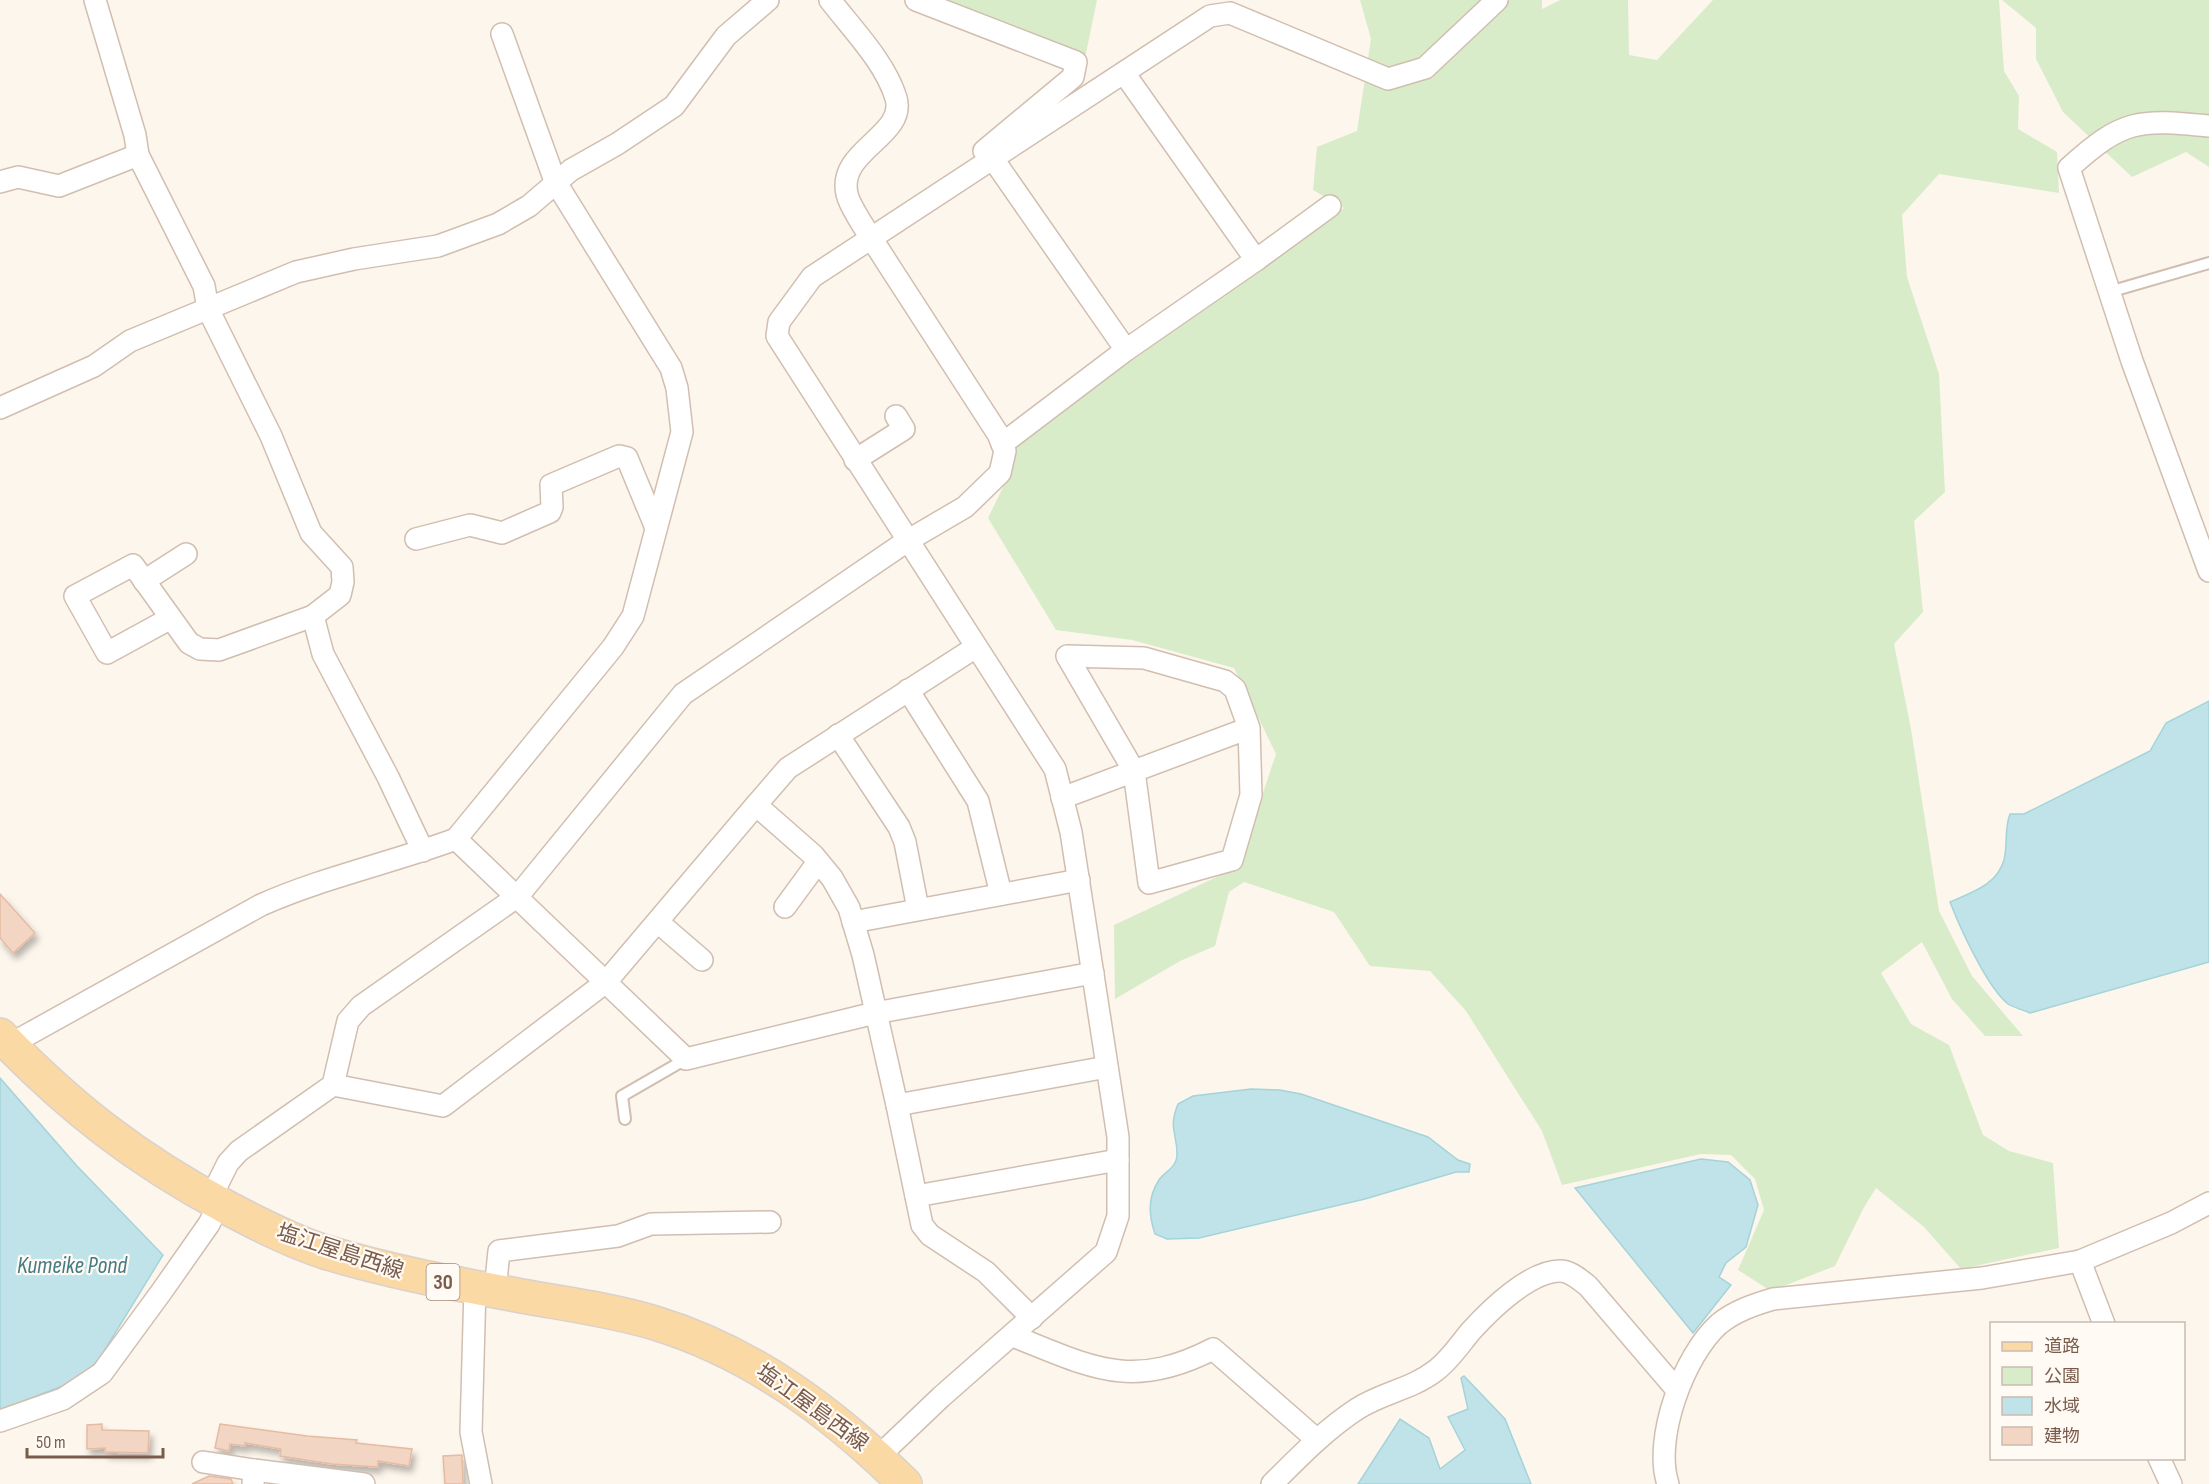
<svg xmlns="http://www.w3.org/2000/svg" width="2209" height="1484" font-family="'Sofia Sans Condensed','Noto Sans JP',sans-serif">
	<defs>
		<filter id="shadow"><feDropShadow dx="3.5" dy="6" stdDeviation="3" flood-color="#0004"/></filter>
	</defs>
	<rect width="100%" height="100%" fill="#fdf6ec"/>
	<!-- green -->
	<g fill="#d8ecc9">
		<polygon points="927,0 1097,0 1085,58"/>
		<polygon points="1360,0 1542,0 1542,9 1560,0 1628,0 1629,55 1657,60 1713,0 1999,0 2004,71 2019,96 2018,129 2057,152 2059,193 1939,174 1902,215 1907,277 1939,374 1945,492 1914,521 1923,612 1894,644 1911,729 1939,911 1972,976 2023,1036 1985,1036 1952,999 1922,942 1881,973 1911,1024 1949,1045 1983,1135 2009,1151 2053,1163 2059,1248 1961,1269 1924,1227 1876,1188 1863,1209 1835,1266 1771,1291 1738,1270 1764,1210 1755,1179 1731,1155 1701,1154 1562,1185 1542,1131 1466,1011 1430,971 1370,966 1334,912 1244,882 1229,892 1215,946 1180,961 1115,999 1114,925 1238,867 1276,754 1234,668 1132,640 1056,630 988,518 1008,477 1013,446 1344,208 1313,190 1317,147 1357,131 1371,39"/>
		<polygon points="2002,0 2209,0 2209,167 2186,152 2132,177 2063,112 2036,59 2036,28"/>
	</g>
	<!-- water -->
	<g fill="#bfe3e8" stroke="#a5d3da" stroke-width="1.5">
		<path d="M2209,701V962L2030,1013C2024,1010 2014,1008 2008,1004C1987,987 1960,928 1950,902C1972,892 1997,885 2004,860C2008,844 2004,829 2010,814H2024L2150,751L2166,723Z"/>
		<polygon points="0,1078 77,1166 163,1255 98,1361 73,1382 0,1410"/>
		<path d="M1251,1089L1280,1090L1301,1094L1428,1137L1458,1160L1470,1164L1469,1172H1456L1365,1199L1199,1238L1167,1239L1155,1234C1149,1216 1147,1198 1159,1180C1165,1171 1177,1168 1177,1154C1177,1132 1168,1129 1178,1104L1193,1096Z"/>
		<polygon points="1701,1159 1728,1162 1750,1180 1758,1205 1746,1247 1726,1263 1719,1277 1731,1285 1693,1333 1575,1188"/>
		<polygon points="1464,1376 1505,1419 1531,1484 1358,1484 1400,1419 1429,1438 1440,1469 1465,1450 1448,1417 1468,1409 1461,1378"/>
	</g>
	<!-- building -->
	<g fill="#f3d5c3" stroke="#e6bba3" stroke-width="1.5" filter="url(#shadow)">
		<polygon points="0,894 35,933 13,953 0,938"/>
		<polygon points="102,1424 102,1430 149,1431 148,1453 105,1452 105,1448 87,1449 87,1425"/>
		<polygon points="220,1424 307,1436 357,1440 356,1443 412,1449 409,1466 378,1461 378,1467 332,1464 280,1456 281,1449 245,1443 245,1446 230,1444 229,1451 215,1448"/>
		<polygon points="462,1455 463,1484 445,1484 443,1456"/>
		<polygon points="209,1476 231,1479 233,1484 192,1484"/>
	</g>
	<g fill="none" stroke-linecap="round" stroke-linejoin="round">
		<defs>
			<g id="lane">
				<polyline points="2109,292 2209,263"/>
				<polyline points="625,1119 622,1096 686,1059"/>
			</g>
			<g id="street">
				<polyline points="95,0 135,135 138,155 204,286 208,309 271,436 311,533 342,567 343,582 340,595 313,616"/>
				<polyline points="916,0 1076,62 1073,77 984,151"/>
				<path d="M2209,126C2138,119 2123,119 2069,168L2132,361L2209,571"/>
				<polyline points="993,159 1126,350"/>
				<polyline points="0,182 18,177 59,186 138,155"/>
				<polyline points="1256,260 1330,206"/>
				<polyline points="0,408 94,366 130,341 296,272 354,259 438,246 498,224 529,206 571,170 617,144 674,106 726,36 768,0"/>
				<polyline points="1002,444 1126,350 1256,260 1124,73"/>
				<polyline points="855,460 904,429 896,416"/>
				<polyline points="416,539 470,525 502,533 550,512 552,507 551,485 619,456 627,458 656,528"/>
				<polyline points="144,581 186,554"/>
				<polyline points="171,618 107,653 75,596 133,565 189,643 200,649 219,650 313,616 323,654 388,777 423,851"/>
				<polyline points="908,690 978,801 1001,894"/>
				<polyline points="838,735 899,827 905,842 918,909"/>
				<polyline points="1062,798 1249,728 1251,795 1232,860 1149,883 1134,771 1067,656 1144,658 1225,681 1235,689 1249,728"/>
				<polyline points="756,805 788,768 976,647"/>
				<polyline points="456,839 613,647 633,616 682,432 677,388 671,368 555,181 502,34"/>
				<polyline points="785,907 818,862"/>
				<polyline points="853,922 1079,880"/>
				<polyline points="659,923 702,960"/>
				<path d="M9,1045L261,905C324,877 391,863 456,839L686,1059L875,1013L1093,973"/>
				<polyline points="333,1085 443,1106 606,982 756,805 813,855 832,878 849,908 863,955 897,1105 1107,1067"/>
				<polyline points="897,1105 922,1225 930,1235 986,1272 1032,1318"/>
				<polyline points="916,1196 1118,1160"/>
				<path d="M210,1199L228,1163L239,1151L333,1085L348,1021L361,1006L518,896L683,694L907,541L965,507L1000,473L1005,451L998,434C960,376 923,318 886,261C877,246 850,209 847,194C837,150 907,136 896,98C885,62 853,30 830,0"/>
				<polyline points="2080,1261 2104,1324"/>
				<polyline points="475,1287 471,1432 481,1484"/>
				<polyline points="495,1291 499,1251 618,1236 651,1224 770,1222"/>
				<path d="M1013,1336C1091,1367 1131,1391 1213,1349L1316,1439"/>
				<polyline points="0,1421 63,1399 102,1373 162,1291 209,1224 219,1204"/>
				<polyline points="878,1457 941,1397 1106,1252 1118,1216 1118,1137 1071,832 1055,769 777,336 779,322 812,277 1210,16 1230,13 1388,79 1425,68 1497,0"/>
				<polyline points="2159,1458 2171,1484"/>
				<polyline points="203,1462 254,1470"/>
				<polyline points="253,1484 254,1470 364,1484"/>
				<path d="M1272,1484C1299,1457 1325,1430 1357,1409C1381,1393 1412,1389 1435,1371C1449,1361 1460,1344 1471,1331C1491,1309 1530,1271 1560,1271C1571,1271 1580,1280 1588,1286L1677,1390"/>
				<path d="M1668,1484C1653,1439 1684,1355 1719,1324C1735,1311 1753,1305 1773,1299L1982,1278L2080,1261L2171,1223L2209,1203"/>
			</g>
			<path id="primary" d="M0,1035C71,1108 136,1159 226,1207C258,1224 291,1241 325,1252C393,1273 463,1285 533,1298C573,1305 615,1311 655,1323C753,1353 833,1413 905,1484"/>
		</defs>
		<!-- lane casing -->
		<use href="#lane" stroke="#d1beb0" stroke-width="14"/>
		<!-- street casing -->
		<use href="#street" stroke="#d1beb0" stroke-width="24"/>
		<!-- primary casing -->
		<use href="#primary" stroke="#dad1cd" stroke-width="36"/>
		<!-- lane -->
		<use href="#lane" stroke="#fff" stroke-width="10"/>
		<!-- street -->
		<use href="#street" stroke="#fff" stroke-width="21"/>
		<!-- primary -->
		<use href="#primary" stroke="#fbd9a5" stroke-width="33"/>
	</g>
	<g text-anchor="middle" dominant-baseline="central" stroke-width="4.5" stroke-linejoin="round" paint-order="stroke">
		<!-- shield labels -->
		<rect fill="#fffaf3" stroke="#a28b7f" stroke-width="1.5" x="426.5" y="1264" width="33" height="36" rx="4.5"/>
		<g font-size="21" font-weight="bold" fill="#7a5c4d">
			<text x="443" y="1282">30</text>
		</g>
		<!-- street labels -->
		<g font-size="22" fill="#7a5c4d" stroke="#fffaf3">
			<text transform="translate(340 1252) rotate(18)">塩江屋島西線</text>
			<text transform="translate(812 1408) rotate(36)">塩江屋島西線</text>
		</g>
		<!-- water labels -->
		<g font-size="24" font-style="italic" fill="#437c86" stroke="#fffaf3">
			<text x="72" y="1265">Kumeike Pond</text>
		</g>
	</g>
	<!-- legend -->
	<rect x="1990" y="1322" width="195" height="138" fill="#fffaf3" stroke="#cabbb1" stroke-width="1.5"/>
	<rect x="2002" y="1342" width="30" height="9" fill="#fbd9a5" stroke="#cabbb1" stroke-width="1.5"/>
	<text x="2044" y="1352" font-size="18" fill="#7a5c4d">道路</text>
	<rect x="2002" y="1367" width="30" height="18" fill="#d8ecc9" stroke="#cabbb1" stroke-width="1.5"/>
	<text x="2044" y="1382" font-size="18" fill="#7a5c4d">公園</text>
	<rect x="2002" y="1397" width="30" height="18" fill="#bfe3e8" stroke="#cabbb1" stroke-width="1.5"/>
	<text x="2044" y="1412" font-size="18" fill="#7a5c4d">水域</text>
	<rect x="2002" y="1427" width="30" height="18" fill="#f3d5c3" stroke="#cabbb1" stroke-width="1.5"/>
	<text x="2044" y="1442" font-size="18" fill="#7a5c4d">建物</text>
	<!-- scale -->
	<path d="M27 1448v9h136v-9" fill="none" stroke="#7a5c4d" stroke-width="3"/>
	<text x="36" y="1448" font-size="18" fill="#7a5c4d" stroke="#fffaf3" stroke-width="4.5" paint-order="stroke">50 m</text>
</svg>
